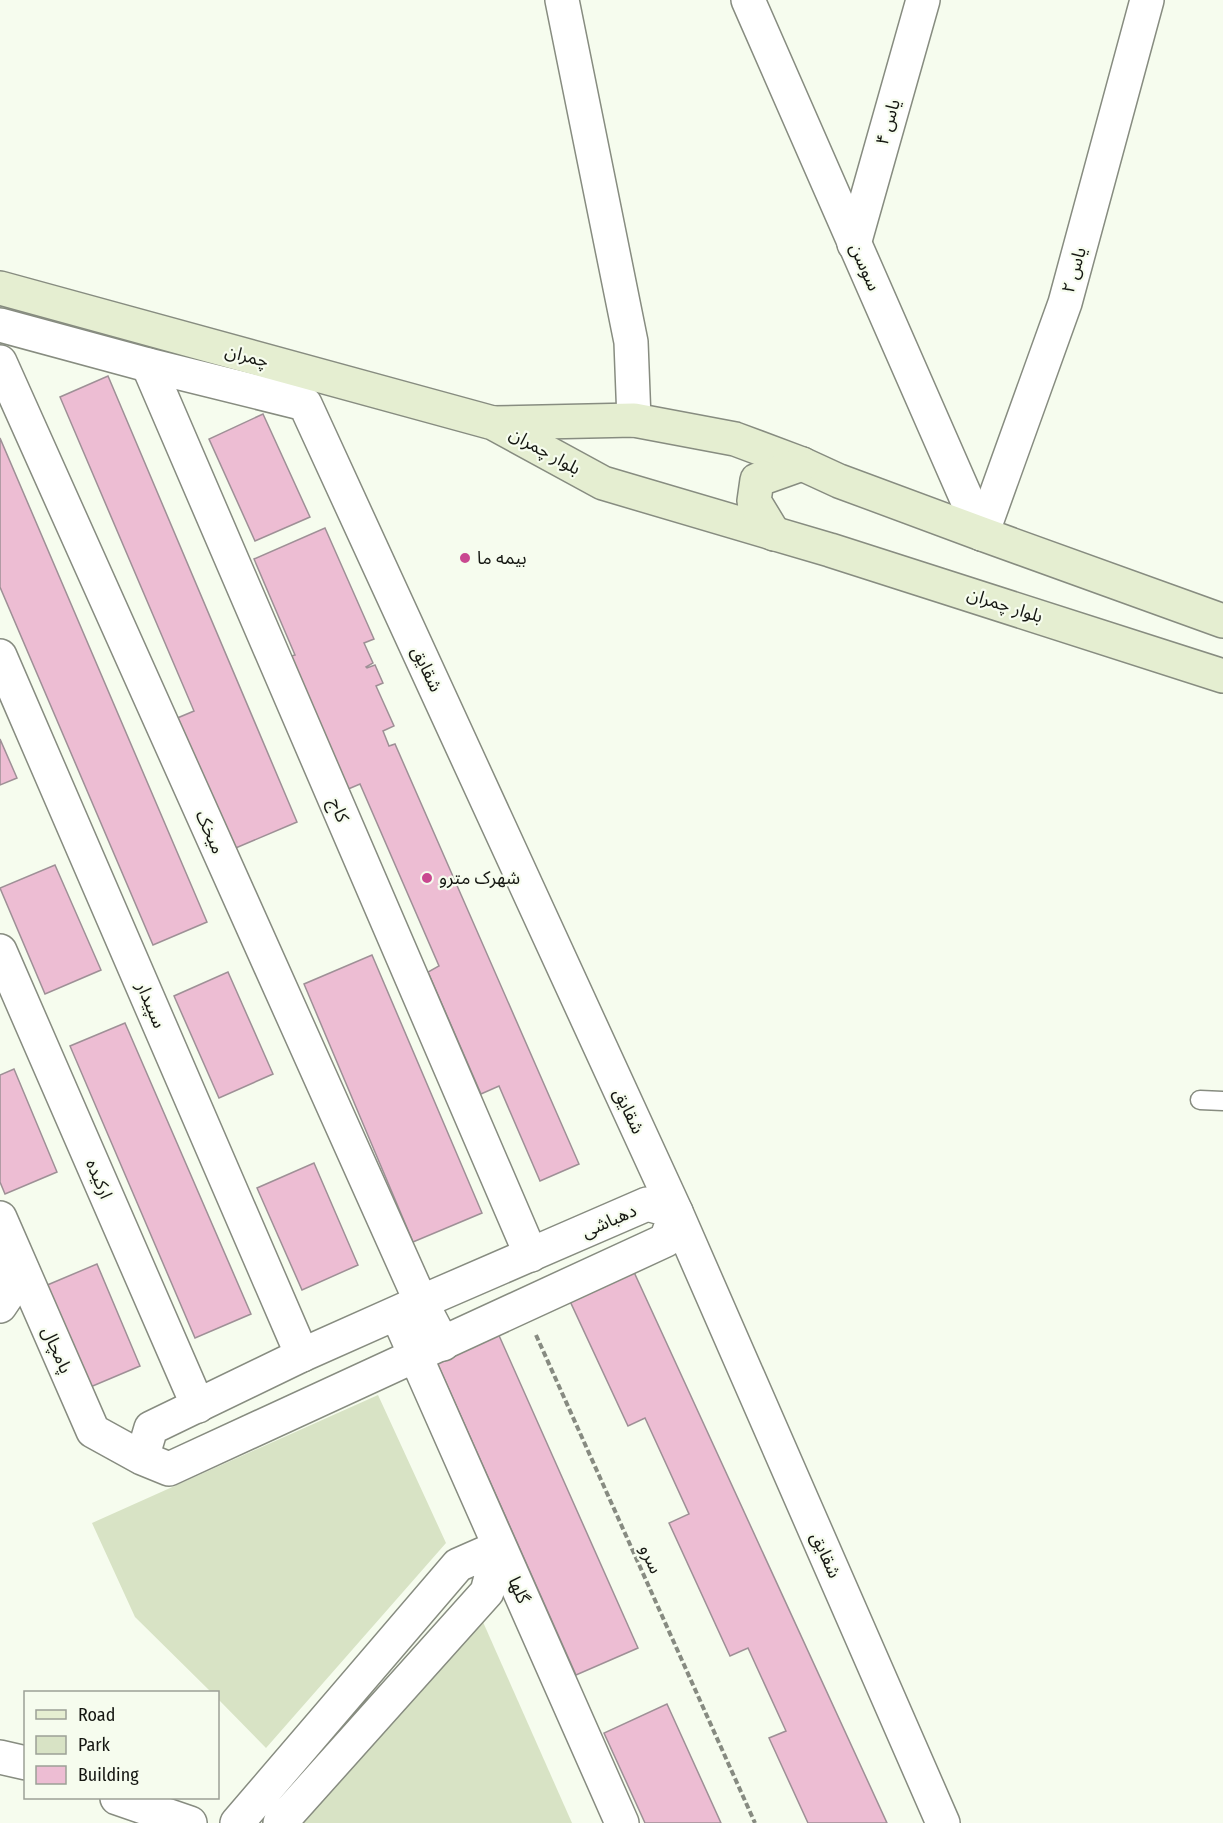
<svg xmlns="http://www.w3.org/2000/svg" width="1223" height="1823" font-family="'Fira Sans Condensed','Noto Sans Arabic',sans-serif">
	<rect width="100%" height="100%" fill="#f6fcee"/>
	<!-- green -->
	<g fill="#d8e3c5">
		<polygon points="378,1395 446,1543 266,1748 218,1699 218,1692 211,1692 135,1617 92,1523"/>
		<polygon points="483,1622 572,1823 301,1823"/>
	</g>
	<!-- building -->
	<g fill="#edbdd3" stroke="#9e9096" stroke-width="1.5">
		<polygon points="108,376 297,822 231,850 175,719 194,711 60,397"/>
		<polygon points="263,414 310,517 255,541 209,439"/>
		<polygon points="0,438 207,922 153,945 0,587"/>
		<polygon points="325,528 374,639 364,643 373,663 366,667 367,668 375,665 383,683 376,686 394,726 383,731 389,746 395,744 579,1164 540,1181 499,1086 481,1094 428,972 439,966 360,784 346,790 288,657 295,655 254,559"/>
		<polygon points="0,739 17,778 0,785"/>
		<polygon points="55,865 101,970 45,994 0,888"/>
		<polygon points="372,955 482,1213 413,1242 304,984"/>
		<polygon points="228,972 273,1074 219,1098 174,996"/>
		<polygon points="125,1023 251,1314 195,1338 70,1046"/>
		<polygon points="14,1069 57,1172 5,1194 0,1182 0,1075"/>
		<polygon points="314,1163 358,1265 302,1290 257,1188"/>
		<polygon points="97,1264 140,1366 88,1388 45,1286"/>
		<polygon points="633,1270 887,1823 808,1823 769,1738 786,1731 748,1648 730,1656 669,1523 689,1514 645,1418 628,1426 569,1299"/>
		<polygon points="497,1331 638,1648 576,1675 435,1358"/>
		<polygon points="667,1704 721,1823 645,1823 604,1733"/>
	</g>
	<g fill="none" stroke-linecap="round" stroke-linejoin="round">
		<defs>
			<polyline id="lane" points="1200,1100 1223,1101"/>
			<g id="street">
				<polyline points="562,0 631,342 634,420"/>
				<polyline points="748,0 982,534"/>
				<polyline points="854,244 923,0"/>
				<polyline points="0,325 148,365 305,404 676,1212 943,1823"/>
				<polyline points="0,362 421,1302 443,1344"/>
				<polyline points="148,365 531,1255"/>
				<polyline points="982,534 1065,303 1147,0"/>
				<polyline points="0,656 302,1355"/>
				<polyline points="0,951 198,1406"/>
				<polyline points="0,1218 93,1431 142,1458 169,1469 666,1240 676,1212 647,1204 421,1302 302,1355 151,1428 142,1458"/>
				<polyline points="0,1306 23,1272 5,1273"/>
				<polyline points="397,1314 622,1823"/>
				<polyline points="0,1757 26,1763"/>
				<polyline points="117,1798 190,1823"/>
				<polyline points="237,1823 458,1565 499,1547 487,1592 280,1823"/>
			</g>
			<g id="secondary">
				<polyline points="0,288 493,423 603,483 830,550 1223,676"/>
				<polyline points="494,423 634,420 735,439 802,464 839,481 982,534 1223,621"/>
				<polyline points="774,534 754,501 757,480 802,464"/>
			</g>
		</defs>
		<!-- lane casing -->
		<use href="#lane" stroke="#878c80" stroke-width="21"/>
		<!-- street casing -->
		<use href="#street" stroke="#878c80" stroke-width="36"/>
		<!-- secondary casing -->
		<use href="#secondary" stroke="#878c80" stroke-width="36"/>
		<!-- path -->
		<polyline stroke="#878b81" stroke-width="4" stroke-dasharray="6 3" stroke-linecap="butt" points="536,1335 755,1823"/>
		<!-- lane -->
		<use href="#lane" stroke="#fff" stroke-width="18"/>
		<!-- street -->
		<use href="#street" stroke="#fff" stroke-width="33"/>
		<!-- secondary -->
		<use href="#secondary" stroke="#e5eed1" stroke-width="33"/>
	</g>
	<!-- markers -->
	<g fill="#c94890" stroke="#f6fcee" stroke-width="2">
		<circle cx="465" cy="558" r="6"/>
		<circle cx="427" cy="878" r="6"/>
	</g>
	<g text-anchor="middle" dominant-baseline="central" stroke-width="4.5" stroke-linejoin="round" paint-order="stroke">
		<!-- street labels -->
		<g font-size="18" fill="#151712" stroke="#f6fcee">
			<text transform="translate(888 122) rotate(-74)">یاس ۴</text>
			<text transform="translate(865 267) rotate(66)">سوسن</text>
			<text transform="translate(1074 270) rotate(-74)">یاس ۲</text>
			<text transform="translate(247 356) rotate(15)">چمران</text>
			<text transform="translate(545 451) rotate(29)">بلوار چمران</text>
			<text transform="translate(1005 605) rotate(18)">بلوار چمران</text>
			<text transform="translate(427 669) rotate(65)">شقایق</text>
			<text transform="translate(339 810) rotate(67)">کاج</text>
			<text transform="translate(210 832) rotate(66)">میخک</text>
			<text transform="translate(151 1005) rotate(67)">سپیدار</text>
			<text transform="translate(629 1111) rotate(65)">شقایق</text>
			<text transform="translate(99 1179) rotate(67)">ارکیده</text>
			<text transform="translate(609 1221) rotate(-24)">دهباشی</text>
			<text transform="translate(57 1350) rotate(66)">پامچال</text>
			<text transform="translate(826 1555) rotate(66)">شقایق</text>
			<text transform="translate(651 1559) rotate(66)">سرو</text>
			<text transform="translate(519 1590) rotate(66)">گلها</text>
		</g>
		<!-- poi labels -->
		<g font-size="18" fill="#151712" stroke="#f6fcee" text-anchor="start">
			<text x="477" y="558">بیمه ما</text>
			<text x="439" y="878">شهرک مترو</text>
		</g>
	</g>
	<!-- legend -->
	<rect x="24" y="1691" width="195" height="108" fill="#f6fcee" stroke="#9ca096" stroke-width="1.5"/>
	<rect x="36" y="1710" width="30" height="9" fill="#e5eed1" stroke="#9ca096" stroke-width="1.5"/>
	<text x="78" y="1721" font-size="18" fill="#151712">Road</text>
	<rect x="36" y="1736" width="30" height="18" fill="#d8e3c5" stroke="#9ca096" stroke-width="1.5"/>
	<text x="78" y="1751" font-size="18" fill="#151712">Park</text>
	<rect x="36" y="1766" width="30" height="18" fill="#edbdd3" stroke="#9ca096" stroke-width="1.5"/>
	<text x="78" y="1781" font-size="18" fill="#151712">Building</text>
</svg>
